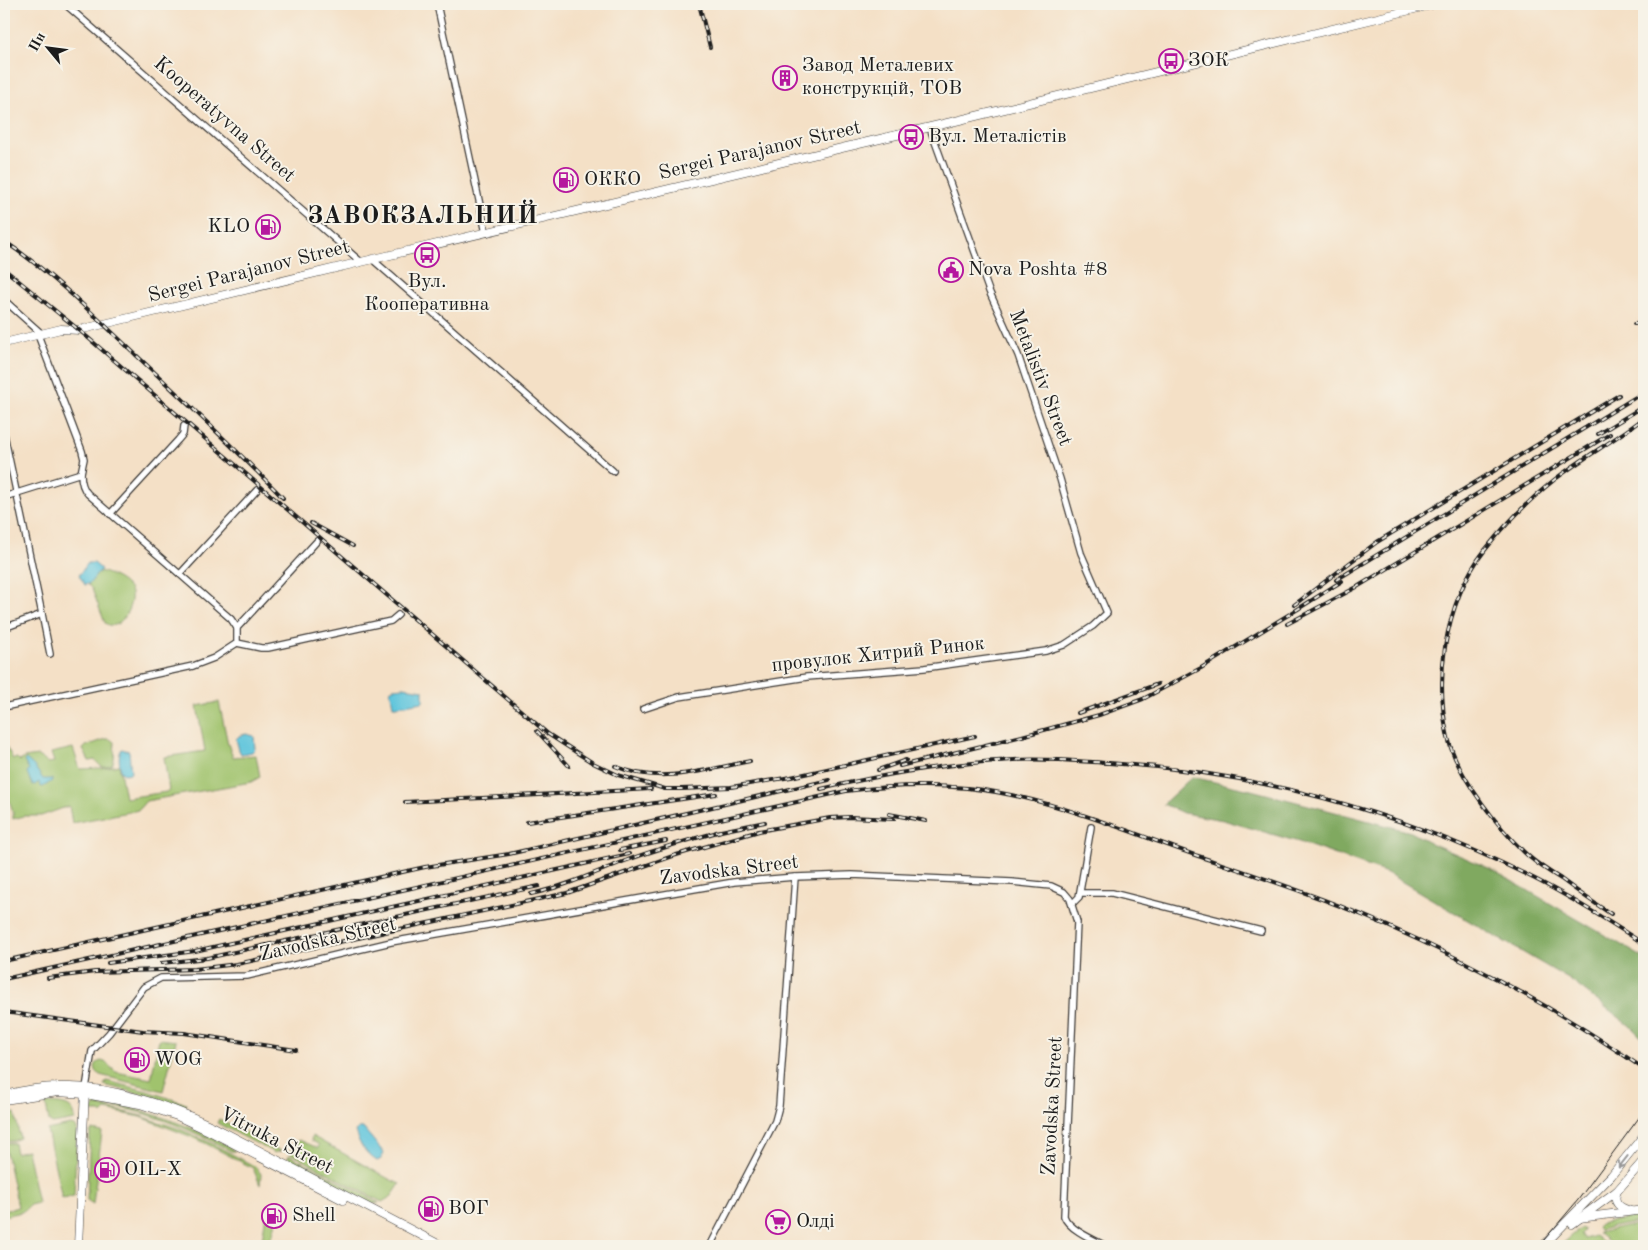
<svg xmlns="http://www.w3.org/2000/svg" width="1648" height="1250" font-family="'Old Standard TT',serif">
	<rect width="100%" height="100%" fill="#f7f3e8"/>
	<filter id="ink" filterUnits="userSpaceOnUse"><feTurbulence type="fractalNoise" baseFrequency=".02" numOctaves="2"/><feDisplacementMap in="SourceGraphic" scale="10" xChannelSelector="R" yChannelSelector="G"/><feConvolveMatrix kernelMatrix="1 2 1 2 8 2 1 2 1" color-interpolation-filters="sRGB"/></filter>
	<filter id="wash" filterUnits="userSpaceOnUse"><feTurbulence type="fractalNoise" baseFrequency=".0096" numOctaves="4" result="noise"/><feDisplacementMap in="SourceGraphic" scale="20" xChannelSelector="R" yChannelSelector="G"/><feGaussianBlur stdDeviation="1.12" result="paint"/><feColorMatrix in="noise" values="0 0 0 0 0 0 0 0 0 0 0 0 0 0 0 0 0 1.4 0 .05"/><feComposite in="paint" operator="in"/></filter>
	<g filter="url(#wash)">
		<rect width="100%" height="100%" fill="#f4e0c6"/>
		<!-- green -->
		<g fill="#a0c36d" stroke="#5e7044">
			<path d="M100,571C110,574 125,581 130,590C136,602 120,635 105,623L92,589L88,585Z"/>
			<polygon points="219,702 228,744 233,757 256,755 260,777 251,782 146,801 138,810 134,811 72,823 69,806 41,816 24,816 13,819 13,812 4,784 4,742 13,759 17,758 20,761 24,758 38,756 48,763 54,762 51,753 73,748 80,769 103,768 119,765 125,798 166,792 169,791 164,757 205,751 197,706"/>
			<path d="M106,739H110L114,742C115,748 115,760 112,765C102,769 101,767 95,760L89,761L83,749L86,746Z"/>
			<path d="M159,1039L176,1041L163,1091L100,1075C94,1071 93,1063 101,1061L105,1062L116,1072L151,1079Z"/>
			<polygon points="107,1081 147,1091 187,1104 185,1107 181,1107 153,1097 104,1085"/>
			<path d="M47,1103C60,1104 75,1103 75,1120L53,1124L49,1122L46,1105Z"/>
			<path d="M97,1103C125,1101 214,1133 235,1151H231C195,1131 134,1104 92,1105Z"/>
			<polygon points="97,1106 138,1115 180,1129 213,1144 256,1167 261,1174 260,1185 253,1168 197,1139 141,1117 106,1110 102,1114 100,1112 92,1112 93,1108"/>
			<polygon points="13,1113 15,1113 20,1138 13,1141 4,1141 4,1126"/>
			<polygon points="219,1119 281,1151 275,1153 217,1123"/>
			<polygon points="70,1125 75,1126 77,1129 74,1196 62,1198 47,1130"/>
			<polygon points="92,1130 102,1132 93,1204 87,1200 90,1132"/>
			<polygon points="312,1136 389,1179 400,1184 392,1196 382,1202 290,1153 294,1145 299,1140 318,1148 319,1145 311,1140"/>
			<polygon points="4,1143 14,1143 16,1153 27,1150 38,1203 30,1205 22,1212 4,1216 4,1211 18,1207"/>
			<polygon points="289,1155 369,1197 379,1203 372,1204 290,1161 288,1158"/>
			<polygon points="273,1209 288,1212 277,1218 273,1234 265,1246 261,1246 266,1214"/>
			<polygon points="1644,1215 1644,1221 1599,1230 1597,1228 1599,1224"/>
			<polygon points="1644,1223 1644,1246 1614,1246 1598,1233"/>
			<polygon points="1581,1228 1584,1230 1580,1234 1584,1239 1595,1236 1607,1246 1560,1246"/>
		</g>
		<!-- forest -->
		<polygon fill="#80a960" stroke="#4e623e" points="1192,777 1251,790 1411,832 1433,844 1491,869 1644,958 1644,1040 1629,1025 1570,980 1387,873 1299,842 1223,820 1183,813 1163,804"/>
		<!-- water -->
		<g fill="#5fc5dc" stroke="#3e707c">
			<polygon points="88,563 94,563 101,569 90,583 85,585 79,575"/>
			<polygon points="404,687 423,690 423,702 397,706 393,706 390,690 393,688"/>
			<polygon points="246,734 254,736 255,749 252,752 241,754 239,750 236,739 239,736"/>
			<path d="M122,749L129,751L131,773L124,774L121,772C120,765 117,755 122,749Z"/>
			<polygon points="26,759 34,766 43,779 52,779 52,781 43,787 40,786 39,782 33,786 27,773 29,770 24,761"/>
			<path d="M359,1128H363L384,1153L381,1159L377,1161C367,1155 358,1143 355,1131Z"/>
		</g>
	</g>
	<g filter="url(#ink)">
		<g fill="none" stroke-linecap="round" stroke-linejoin="round">
			<defs>
				<g id="street">
					<polyline points="65,4 361,262"/>
					<polyline points="437,4 486,233"/>
					<polyline points="372,259 613,471"/>
					<polyline points="4,300 42,334"/>
					<polyline points="38,335 82,451 84,459 81,473"/>
					<polyline points="4,434 42,614 4,628"/>
					<path d="M4,497L81,473C81,481 82,488 88,494L231,619L237,628V643"/>
					<polyline points="110,514 178,440 183,434 184,426"/>
					<polyline points="180,574 257,490"/>
					<polyline points="42,614 50,654"/>
					<polyline points="237,628 317,541"/>
					<polyline points="4,707 193,666 214,658 237,643 261,648 268,648 391,621 398,615"/>
					<polyline points="643,709 679,697 807,677 924,668 1046,651 1064,645 1093,626 1107,613 1081,553 1060,479 1018,355 989,291 930,128"/>
					<polyline points="4,826 6,835 4,840"/>
					<polyline points="1080,893 1112,893 1261,931"/>
					<polyline points="1073,903 1079,897 1091,827"/>
					<path d="M86,1088L92,1051L109,1033L144,987L161,978L247,976L391,942L734,882L795,877L852,875L1012,882L1051,886L1064,892L1070,899L1077,922L1064,1216C1068,1229 1094,1240 1106,1246"/>
					<polyline points="710,1246 775,1121 779,1106 795,877"/>
				</g>
				<g id="secondary">
					<polyline points="4,343 61,329 79,330 361,262 939,125 1435,4"/>
					<path d="M4,1095C21,1091 39,1087 57,1087C108,1085 167,1105 212,1126L442,1246"/>
					<polyline points="4,1100 58,1092 85,1094 140,1104 177,1116 209,1131 343,1200"/>
					<path d="M1631,1211C1620,1208 1612,1203 1617,1191L1644,1160"/>
					<polyline points="1579,1218 1644,1210"/>
					<polyline points="1572,1224 1617,1191"/>
					<polyline points="78,1246 85,1090"/>
					<polyline points="1543,1246 1611,1176 1644,1135"/>
				</g>
			</defs>
			<!-- street casing -->
			<use href="#street" stroke="#3c3936" stroke-width="8"/>
			<!-- secondary casing -->
			<use href="#secondary" stroke="#3c3936" stroke-width="9"/>
			<!-- street -->
			<use href="#street" stroke="#fff" stroke-width="5.5"/>
			<!-- secondary -->
			<use href="#secondary" stroke="#fff" stroke-width="8"/>
			<!-- tram -->
			<polyline stroke="#1c1c1c" stroke-width="1" points="1539,1246 1578,1200 1644,1111"/>
			<defs>
				<g id="rail">
					<polyline points="699,4 710,47"/>
					<path d="M4,241C52,273 94,315 136,355C186,402 236,449 283,498"/>
					<polyline points="4,269 79,330 548,734 593,763 618,775 665,789 681,789 731,787 791,777 975,736"/>
					<polyline points="1634,324 1644,323"/>
					<polyline points="1598,434 1644,406"/>
					<polyline points="311,523 353,546"/>
					<polyline points="1336,580 1644,392"/>
					<polyline points="1294,605 1377,542 1619,395"/>
					<polyline points="1287,624 1357,587 1610,434"/>
					<polyline points="1078,713 1158,684"/>
					<polyline points="537,731 569,766"/>
					<path d="M615,766C657,785 706,770 750,761"/>
					<polyline points="900,766 1022,736 1099,715 1143,699 1201,668 1298,609 1342,581"/>
					<polyline points="878,770 906,760"/>
					<path d="M821,789C885,774 948,763 1014,760C1045,758 1077,761 1109,763C1253,772 1396,810 1525,874C1566,894 1605,919 1644,944"/>
					<polyline points="405,802 651,789"/>
					<polyline points="889,814 926,821"/>
					<polyline points="527,822 716,794"/>
					<polyline points="716,832 765,822"/>
					<polyline points="620,850 666,841"/>
					<path d="M531,894C564,887 594,873 625,861C656,849 689,840 721,831"/>
					<path d="M1611,914C1594,903 1577,891 1561,879C1548,871 1535,863 1524,852C1498,827 1463,782 1451,748C1441,717 1440,679 1445,647C1451,611 1463,578 1485,550C1505,525 1529,500 1554,480C1583,458 1615,440 1644,418"/>
					<polyline points="4,961 425,867 509,854 829,780"/>
					<polyline points="108,963 195,951 629,854"/>
					<polyline points="162,963 207,958 539,886"/>
					<polyline points="48,978 95,972 195,969 237,964 567,893 673,856 759,831 830,818 850,817 894,819"/>
					<path d="M4,979L846,791C886,786 927,784 967,788C1046,796 1123,830 1198,856C1260,877 1321,897 1381,923C1473,963 1562,1012 1644,1069"/>
					<polyline points="4,1012 143,1031 184,1033 296,1050"/>
				</g>
			</defs>
			<!-- rail casing -->
			<use href="#rail" stroke="#1c1c1c" stroke-width="4"/>
			<!-- rail -->
			<use href="#rail" stroke="#f7f3e8" stroke-width="2" stroke-dasharray="5.5" stroke-linecap="butt"/>
		</g>
		<!-- one-way arrows -->
		<defs><path id="oneway-shaft" d="M-6 0H5M1.5-3L5.5 0L1.5 3" fill="none" stroke-width="1.6" stroke-linecap="round" stroke-linejoin="round" transform="scale(1.25)"/></defs>
		<use stroke="#999" href="#oneway-shaft" transform="translate(1623 1162) rotate(128)"/>
	</g>
	<!-- icons -->
	<defs>
		<symbol id="bus-ring" viewBox="-11 -11 22 22"><circle r="9.5" fill="#f7f3e8" stroke="#b5179e" stroke-width="1.5"/><path d="M-5-6H5V4H4V6H2V4H-2V6H-4V4H-5ZM-3.5-4V0h7V-4ZM-3.5 1.2v1.5H-2V1.2ZM2 1.2v1.5H3.5V1.2Z" fill="#b5179e"/></symbol>
		<symbol id="building-ring" viewBox="-11 -11 22 22"><circle r="9.5" fill="#f7f3e8" stroke="#b5179e" stroke-width="1.5"/><path d="M-4-6H4V6H1V3H-1V6H-4ZM-2.5-4.3h1.7v1.8h-1.7ZM.8-4.3h1.7v1.8H.8ZM-2.5-1h1.7V.8h-1.7ZM.8-1h1.7V.8H.8Z" fill="#b5179e"/></symbol>
		<symbol id="fuel-ring" viewBox="-11 -11 22 22"><circle r="9.5" fill="#f7f3e8" stroke="#b5179e" stroke-width="1.5"/><path d="M-5.5-6h7V0h2V4h1.3V-2.5L3-4.5l.8-.8L6-3V5H2.5V1h-1V6h-7ZM-4.2-4.7v3.2H.2V-4.7Z" fill="#b5179e"/></symbol>
		<symbol id="civic-ring" viewBox="-11 -11 22 22"><circle r="9.5" fill="#f7f3e8" stroke="#b5179e" stroke-width="1.5"/><path d="M-.6-6.5H3V-4.5H.6V-3L4-1V1h2V6H-6V1h2V-1L-.6-3ZM-1.2 2.5V6h2.4V2.5Z" fill="#b5179e"/></symbol>
		<symbol id="supermarket-ring" viewBox="-11 -11 22 22"><circle r="9.5" fill="#f7f3e8" stroke="#b5179e" stroke-width="1.5"/><path d="M-6-5.5h2.5l.6 2H6L4.5 2H-2.5L-4.4-4H-6ZM-1.5 3.2a1.3 1.3 0 1 0 .1 0ZM3 3.2a1.3 1.3 0 1 0 .1 0Z" fill="#b5179e"/></symbol>
	</defs>
	<g fill-rule="evenodd">
		<use href="#bus-ring" x="1157" y="47" width="28" height="28"/>
		<use href="#building-ring" x="771" y="64" width="28" height="28"/>
		<use href="#bus-ring" x="897" y="123" width="28" height="28"/>
		<use href="#fuel-ring" x="552" y="166" width="28" height="28"/>
		<use href="#fuel-ring" x="254" y="213" width="28" height="28"/>
		<use href="#bus-ring" x="413" y="241" width="28" height="28"/>
		<use href="#civic-ring" x="937" y="256" width="28" height="28"/>
		<use href="#fuel-ring" x="123" y="1046" width="28" height="28"/>
		<use href="#fuel-ring" x="93" y="1156" width="28" height="28"/>
		<use href="#fuel-ring" x="417" y="1195" width="28" height="28"/>
		<use href="#fuel-ring" x="260" y="1202" width="28" height="28"/>
		<use href="#supermarket-ring" x="764" y="1208" width="28" height="28"/>
	</g>
	<g text-anchor="middle" dominant-baseline="central" stroke-width="4" stroke-linejoin="round" paint-order="stroke">
		<!-- poi labels -->
		<g font-size="20" fill="#1c1c1c" stroke="#f7f3e8" text-anchor="start">
			<text x="1188" y="61">ЗОК</text>
			<text x="802" y="66">Завод Металевих<tspan x="802" dy="23">конструкцій, ТОВ</tspan></text>
			<text x="928" y="137">Вул. Металістів</text>
			<text x="584" y="180">ОККО</text>
			<text x="250" y="227" text-anchor="end">KLO</text>
			<text x="968" y="270">Nova Poshta #8</text>
			<text x="427" y="282" text-anchor="middle">Вул.<tspan x="427" dy="23">Кооперативна</tspan></text>
			<text x="154" y="1060">WOG</text>
			<text x="124" y="1170">OIL-X</text>
			<text x="448" y="1209">ВОГ</text>
			<text x="292" y="1216">Shell</text>
			<text x="796" y="1222">Олді</text>
		</g>
		<!-- street labels -->
		<g font-size="20" fill="#1c1c1c" stroke="#f7f3e8">
			<text transform="translate(224 120) rotate(41)">Kooperatyvna Street</text>
			<text transform="translate(760 151) rotate(-13)">Sergei Parajanov Street</text>
			<text transform="translate(249 272) rotate(-14)">Sergei Parajanov Street</text>
			<text transform="translate(1040 378) rotate(69)">Metalistiv Street</text>
			<text transform="translate(878 655) rotate(-6)">провулок Хитрий Ринок</text>
			<text transform="translate(729 871) rotate(-7)">Zavodska Street</text>
			<text transform="translate(328 940) rotate(-13)">Zavodska Street</text>
			<text transform="translate(1053 1106) rotate(-87)">Zavodska Street</text>
			<text transform="translate(276 1141) rotate(27)">Vitruka Street</text>
		</g>
		<!-- district labels -->
		<g font-size="25" font-weight="bold" letter-spacing="1" fill="#1c1c1c" stroke="#f7f3e8">
			<text x="423" y="216">ЗАВОКЗАЛЬНИЙ</text>
		</g>
	</g>
	<!-- margin -->
	<rect width="1648" height="1250" fill="none" stroke="#f7f3e8" stroke-width="20"/>
	<!-- north arrow -->
	<g transform="translate(48 48) rotate(299)" stroke="#f7f3e8" stroke-width="4" paint-order="stroke">
	<path d="M0-4L9 19L0 12L-9 19Z" fill="#1c1c1c"/>
	<text y="-8" font-size="14" font-weight="bold" text-anchor="middle" fill="#1c1c1c">Пн</text>
	</g>
</svg>
